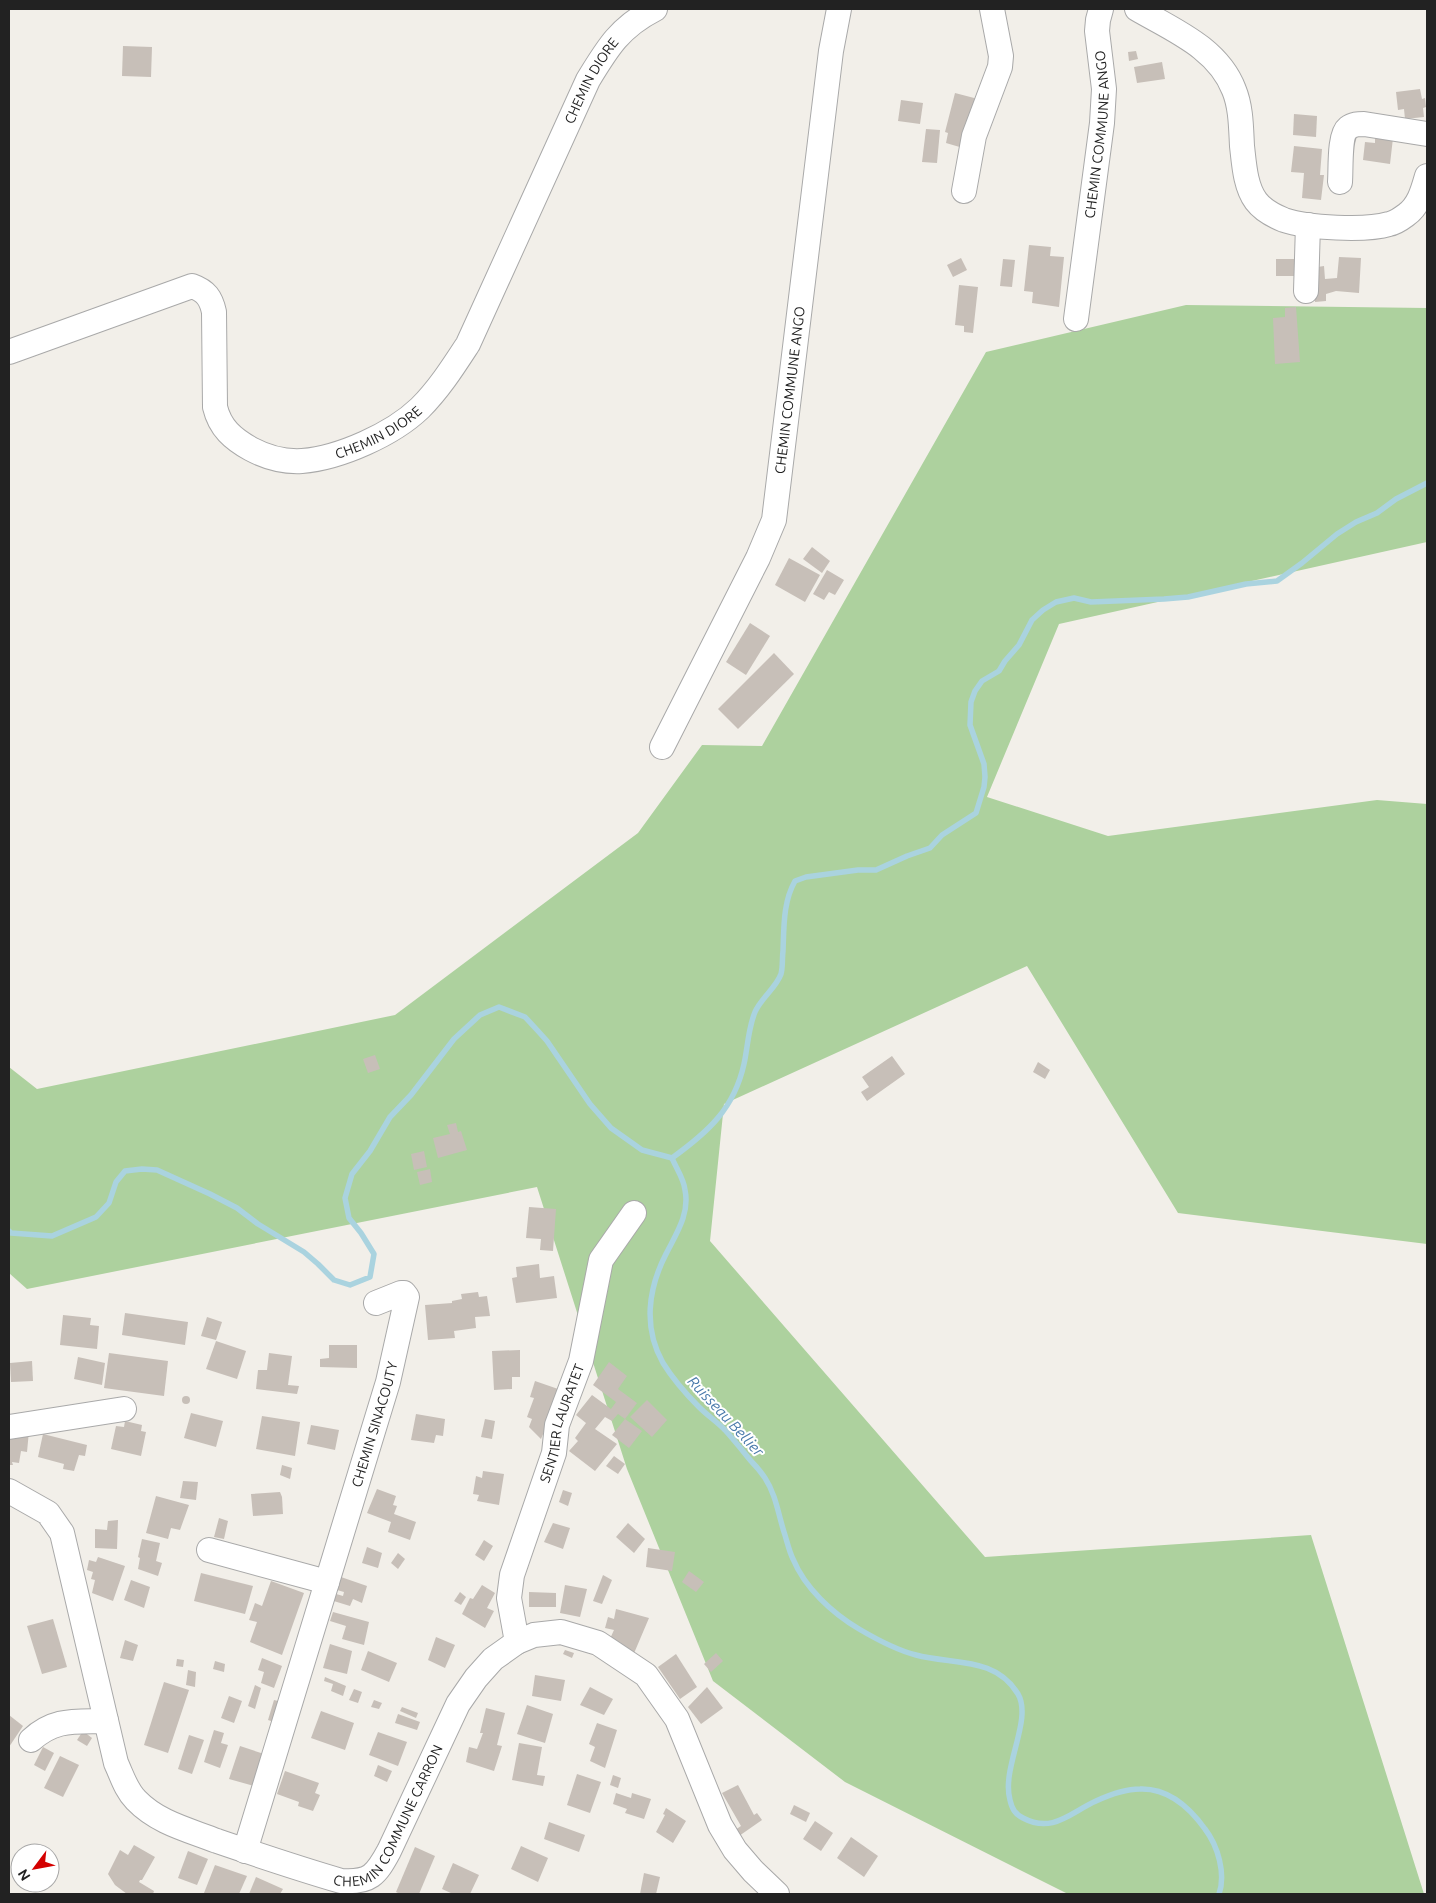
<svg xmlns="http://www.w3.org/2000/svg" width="1436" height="1903" font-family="Ubuntu,sans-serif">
	<rect width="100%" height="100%" fill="#f2efe9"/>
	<!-- forest -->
	<polygon fill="#add19e" points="1186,305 1427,308 1427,542 1059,624 987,797 1108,836 1377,800 1427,804 1427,1244 1178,1213 1027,966 724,1104 710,1241 985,1557 1311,1535 1424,1894 1068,1894 845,1782 713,1681 627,1469 537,1187 27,1289 9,1273 9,1067 37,1089 395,1015 638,833 702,745 762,746 986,352"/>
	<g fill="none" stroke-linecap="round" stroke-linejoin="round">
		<!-- stream -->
		<g stroke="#aad3df" stroke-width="5.5">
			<path d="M672,1158C676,1168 684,1179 685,1190C690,1214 676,1234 666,1254C648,1289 643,1328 663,1363C673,1379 686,1394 699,1407C707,1415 717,1422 725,1430C734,1440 742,1450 751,1461C756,1466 761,1472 765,1478C776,1495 778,1513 784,1532C787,1541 789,1551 793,1559C805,1588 832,1613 859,1629C876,1639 896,1650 916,1655C953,1665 995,1656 1018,1694C1033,1720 1001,1768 1010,1800C1012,1809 1015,1814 1023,1818C1053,1834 1071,1812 1096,1801C1109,1795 1126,1789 1140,1789C1169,1788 1190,1808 1205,1829C1218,1846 1226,1874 1219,1894"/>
			<path d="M9,1231L11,1233L52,1236L96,1217L109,1203L116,1182L125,1171L142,1169L157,1170L210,1194L237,1208L258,1224L304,1252L318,1264L334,1280L350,1285L370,1277L374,1254L361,1233L349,1218L345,1198L352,1174L370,1151L390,1117L411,1095L454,1039L480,1015L499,1007L525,1017L538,1031L547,1041L590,1104L611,1128L642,1150L672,1158C708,1132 734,1109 744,1064C748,1046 748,1029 755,1012C761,998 776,988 781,974C783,967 782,958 783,951C784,927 783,902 795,881L806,877L858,870H876L907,856L930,848L942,835L976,813L984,787L985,777L984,764L970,725L971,702L975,691L982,681L999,671L1005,661L1019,645L1032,620L1043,610L1056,602L1074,598L1091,602L1164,599L1188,597L1246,584L1277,581L1302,563L1337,534L1356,522L1377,513L1396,499L1427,483"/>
		</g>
	</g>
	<!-- building -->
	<g fill="#c7bfb8">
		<polygon points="123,46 152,47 151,77 122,76"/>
		<polygon points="1136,51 1138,59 1129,61 1128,52"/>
		<polygon points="1162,62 1165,79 1137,83 1134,67"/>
		<polygon points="1420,89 1422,99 1425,98 1426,107 1423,108 1424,117 1405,119 1404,109 1398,110 1396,92"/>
		<polygon points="955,93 978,99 963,148 946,143 948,133 945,132"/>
		<polygon points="901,100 923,103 920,124 898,121"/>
		<polygon points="1294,114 1317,116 1316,137 1293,135"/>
		<polygon points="926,129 940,130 937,163 922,162"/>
		<polygon points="1375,136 1393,138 1390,164 1363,160 1365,142 1375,143"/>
		<polygon points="1294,146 1322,149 1320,175 1324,175 1321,200 1302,198 1304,173 1291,172"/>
		<polygon points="1029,245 1051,247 1050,256 1064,257 1059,307 1032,303 1033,292 1024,291"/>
		<polygon points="1339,257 1361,258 1359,293 1336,291 1326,294 1326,301 1315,302 1311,268 1324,266 1325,279 1337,278"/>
		<polygon points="961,258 967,270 953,277 947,265"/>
		<polygon points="1003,259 1015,260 1012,287 1000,286"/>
		<rect x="1276" y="259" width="18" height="17"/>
		<polygon points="959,285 978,287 973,333 964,332 964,326 955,325"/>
		<polygon points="1296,307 1300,362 1275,364 1273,318 1285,317 1285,308"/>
		<polygon points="812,547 830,561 822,573 803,559"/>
		<polygon points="789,558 820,575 805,602 775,585"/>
		<polygon points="827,570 844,580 835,595 829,592 824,600 813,594"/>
		<polygon points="750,623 770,636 746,675 726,662"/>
		<polygon points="774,653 794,674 738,729 718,709"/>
		<polygon points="375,1055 380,1069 368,1073 363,1059"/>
		<polygon points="892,1056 905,1074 867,1101 861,1092 869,1087 862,1077"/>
		<polygon points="1038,1062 1050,1070 1045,1079 1033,1072"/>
		<polygon points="456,1123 458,1132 461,1131 467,1150 438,1158 433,1138 450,1134 447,1125"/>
		<polygon points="424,1151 427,1167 414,1170 411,1154"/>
		<polygon points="430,1169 432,1182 420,1185 417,1172"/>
		<polygon points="529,1207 556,1209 553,1251 540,1250 541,1239 526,1238"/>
		<polygon points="539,1264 540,1278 554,1276 557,1298 516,1303 512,1278 517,1277 516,1267"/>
		<polygon points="478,1292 479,1297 487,1296 490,1316 475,1317 476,1328 454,1331 455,1338 428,1340 425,1305 452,1303 452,1301 462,1299 461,1294"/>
		<polygon points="125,1313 188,1322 185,1345 122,1335"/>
		<polygon points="63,1315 91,1318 90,1325 99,1326 97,1349 60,1345"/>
		<polygon points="207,1317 222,1322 216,1340 201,1336"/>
		<polygon points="216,1341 246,1351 237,1379 206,1369"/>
		<polygon points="329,1345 357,1345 357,1368 320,1367 320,1359 329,1358"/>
		<polygon points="520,1350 520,1377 512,1377 512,1389 494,1390 492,1351"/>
		<polygon points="109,1353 168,1361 164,1396 104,1388"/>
		<polygon points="269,1353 292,1356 288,1385 299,1386 297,1394 256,1389 258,1370 267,1370"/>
		<polygon points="78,1357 105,1363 102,1385 74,1379"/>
		<polygon points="32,1361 33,1381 11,1382 10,1363"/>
		<polygon points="609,1362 627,1376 618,1389 637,1403 625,1419 618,1414 612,1421 605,1417 595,1429 617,1444 595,1471 569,1451 578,1441 575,1438 586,1423 576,1415 592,1395 611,1409 616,1402 593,1385"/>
		<polygon points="535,1381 561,1390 541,1439 529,1427 532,1419 527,1417 534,1398 530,1397"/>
		<circle cx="186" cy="1400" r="4"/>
		<polygon points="647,1400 667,1420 652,1437 630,1417"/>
		<polygon points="191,1413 223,1421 216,1447 184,1438"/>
		<polygon points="416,1414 445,1419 443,1436 436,1435 434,1443 411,1440"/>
		<polygon points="262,1416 300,1422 295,1456 256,1449"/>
		<polygon points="485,1419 495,1421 492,1439 481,1437"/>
		<polygon points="625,1419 642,1431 629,1448 612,1435"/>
		<polygon points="125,1421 142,1425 141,1431 146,1432 141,1456 111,1449 116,1426 124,1427"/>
		<polygon points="311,1425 339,1430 335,1450 307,1444"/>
		<polygon points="9,1429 29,1431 27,1452 21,1451 19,1463 12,1462 13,1465 9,1465"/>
		<polygon points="43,1434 87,1445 85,1456 79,1455 74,1471 63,1469 64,1464 38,1457"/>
		<polygon points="614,1456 625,1464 618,1474 606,1466"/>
		<polygon points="282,1465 292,1468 290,1479 280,1475"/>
		<polygon points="483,1471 504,1474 499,1505 477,1501 479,1495 473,1494 476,1476 482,1478"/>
		<polygon points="183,1481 198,1482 196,1500 180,1498"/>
		<polygon points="377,1489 396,1496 393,1505 397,1506 394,1514 416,1522 410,1540 388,1532 391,1522 367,1513"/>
		<polygon points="563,1490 572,1493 568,1506 559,1502"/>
		<polygon points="280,1492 282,1497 283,1514 253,1516 251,1494"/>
		<polygon points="156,1496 189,1505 180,1530 171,1528 168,1539 146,1533"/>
		<polygon points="219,1518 228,1521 224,1539 214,1537"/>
		<polygon points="118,1520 117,1549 95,1548 95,1529 107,1530 108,1521"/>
		<polygon points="553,1523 570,1528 563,1549 544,1542"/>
		<polygon points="628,1523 645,1539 634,1553 616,1537"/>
		<polygon points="142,1539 160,1543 156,1561 162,1563 158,1576 138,1569 140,1558 138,1557"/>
		<polygon points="484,1540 493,1546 484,1561 475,1555"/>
		<polygon points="367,1547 382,1553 378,1568 362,1563"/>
		<polygon points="648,1548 675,1552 672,1571 646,1567"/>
		<polygon points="398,1553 405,1559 398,1569 391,1563"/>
		<polygon points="98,1557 125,1566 113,1601 92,1593 95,1580 91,1579 93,1572 87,1570 89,1560 96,1562"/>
		<polygon points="689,1571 704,1582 696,1592 682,1582"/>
		<polygon points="201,1573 253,1586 245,1614 194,1601"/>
		<polygon points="603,1575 612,1580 602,1604 593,1601"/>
		<polygon points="341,1577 367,1586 362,1603 353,1599 350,1606 324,1598 326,1591 343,1596 344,1592 337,1590"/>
		<polygon points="131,1580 150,1587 144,1608 124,1600"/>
		<polygon points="271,1581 304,1593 282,1655 250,1642 257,1622 249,1620 255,1603 262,1606"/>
		<polygon points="482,1585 495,1593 487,1608 494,1611 485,1628 462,1614 470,1598 473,1599"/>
		<polygon points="565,1585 587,1589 580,1617 560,1613"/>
		<polygon points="460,1592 466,1597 461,1605 454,1601"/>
		<polygon points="529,1592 556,1593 556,1607 529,1607"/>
		<polygon points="616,1609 649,1618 632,1658 608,1643 614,1630 605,1628 608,1617 614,1619"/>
		<polygon points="333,1612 369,1622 364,1645 342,1639 346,1626 330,1621"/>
		<polygon points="53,1619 67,1667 42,1674 27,1626"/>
		<polygon points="436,1637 455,1645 445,1668 428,1660"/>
		<polygon points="125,1640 138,1645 133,1661 120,1658"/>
		<polygon points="330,1644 352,1651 347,1674 323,1668"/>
		<polygon points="565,1650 574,1653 572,1658 563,1654"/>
		<polygon points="368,1651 397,1663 389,1682 361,1670"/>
		<polygon points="716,1653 723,1661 711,1672 704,1664"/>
		<polygon points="676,1654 697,1687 680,1699 658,1667"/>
		<polygon points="262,1658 282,1666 274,1688 261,1683 264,1672 258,1670"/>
		<polygon points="177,1659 184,1660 183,1667 176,1666"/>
		<polygon points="215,1661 225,1664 224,1672 213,1669"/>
		<polygon points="188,1670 196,1672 195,1687 186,1685"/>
		<polygon points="535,1675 565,1680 561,1701 532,1696"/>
		<polygon points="325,1677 346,1686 343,1696 331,1691 333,1684 324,1681"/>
		<polygon points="164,1682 189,1690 168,1753 144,1745"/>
		<polygon points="255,1685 261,1688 255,1709 248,1706"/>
		<polygon points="590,1687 613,1699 604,1715 580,1705"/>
		<polygon points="707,1687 723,1708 701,1724 688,1707"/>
		<polygon points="354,1689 362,1692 358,1703 349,1700"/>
		<polygon points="229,1696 242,1701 234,1723 221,1718"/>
		<polygon points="274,1700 286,1703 280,1724 268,1720"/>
		<polygon points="374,1700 382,1703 379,1709 371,1707"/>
		<polygon points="527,1705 553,1714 545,1743 517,1734"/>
		<polygon points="402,1707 418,1713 416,1718 400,1711"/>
		<polygon points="486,1708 505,1713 497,1745 502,1746 494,1771 466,1762 469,1747 477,1749 483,1733 480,1733"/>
		<polygon points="321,1711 354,1723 345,1750 311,1738"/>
		<polygon points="398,1714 420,1722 417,1730 395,1723"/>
		<polygon points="9,1715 23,1726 9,1747"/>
		<polygon points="597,1723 617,1730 605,1768 590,1761 595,1747 589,1744"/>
		<polygon points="214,1730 224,1733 221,1743 228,1745 220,1768 204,1762"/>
		<polygon points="83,1731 92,1738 87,1746 77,1740"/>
		<polygon points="378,1732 407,1742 398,1766 369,1755"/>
		<polygon points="189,1735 204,1740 192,1774 178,1769"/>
		<polygon points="519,1743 542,1747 537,1775 545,1776 543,1786 512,1780"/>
		<polygon points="240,1746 264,1754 254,1786 229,1779"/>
		<polygon points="43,1747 54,1753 45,1771 34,1765"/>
		<polygon points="60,1756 79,1765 63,1797 44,1788"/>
		<polygon points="378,1765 392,1771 387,1782 374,1776"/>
		<polygon points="285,1771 319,1783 315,1793 320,1795 313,1811 298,1806 299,1802 277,1794"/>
		<polygon points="577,1774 601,1782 590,1813 567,1805"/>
		<polygon points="613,1775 621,1778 618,1788 610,1785"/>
		<polygon points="738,1785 754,1815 757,1813 762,1820 739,1836 735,1830 741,1826 722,1793"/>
		<polygon points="616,1793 631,1798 632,1793 651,1799 644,1819 625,1813 627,1809 613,1804"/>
		<polygon points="794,1805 810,1813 806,1822 790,1814"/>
		<polygon points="666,1808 686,1821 673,1843 656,1832 665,1815 663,1814"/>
		<polygon points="815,1821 833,1833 821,1851 803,1839"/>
		<polygon points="549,1822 585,1835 579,1852 544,1839"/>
		<polygon points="851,1837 878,1856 864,1877 837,1858"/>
		<polygon points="134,1845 155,1857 142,1880 140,1880 139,1882 154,1891 153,1894 127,1894 115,1885 108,1874 120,1850 128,1855"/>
		<polygon points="521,1846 548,1858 538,1882 511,1869"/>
		<polygon points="415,1847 435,1856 419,1894 400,1894 396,1892"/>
		<polygon points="188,1851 208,1859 197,1885 178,1878"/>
		<polygon points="453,1863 479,1875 470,1894 453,1894 442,1889"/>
		<polygon points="215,1865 247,1876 239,1894 204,1893"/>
		<polygon points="644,1873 660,1877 656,1894 640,1894"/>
		<polygon points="256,1877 283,1889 280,1894 249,1894"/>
	</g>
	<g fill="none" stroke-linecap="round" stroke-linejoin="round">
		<defs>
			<g id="minor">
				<path d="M1137,9C1173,30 1218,48 1234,90C1241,107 1241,127 1242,146C1244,163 1245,186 1256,201C1262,209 1274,216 1284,220C1307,228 1366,231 1389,224C1395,223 1402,218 1406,215C1419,206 1423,190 1427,176"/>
				<path d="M1340,182C1341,169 1339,135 1348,128C1353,124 1358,124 1364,124L1427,134"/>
				<polyline points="964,191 974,136 1000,67 1001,56 992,9"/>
				<polyline points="1306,291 1308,225"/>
				<path id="s1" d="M1076,319L1102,123L1104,89L1097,31L1098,20L1101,9"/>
				<path id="s2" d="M9,352L192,286C206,291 211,298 214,312L215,407C220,428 233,439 251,449C266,457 285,462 302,461C340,458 393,434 420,408C439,389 453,367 468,344L588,80C608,47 620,27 655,9"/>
				<path id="s3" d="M662,747L758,558L774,520L831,51L839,9"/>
				<polyline points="9,1427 124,1409"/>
				<path id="s4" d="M9,1491L48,1513L62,1533L116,1763C122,1776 126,1790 136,1800C158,1823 189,1830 217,1841C258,1855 300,1869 341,1881C370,1883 376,1875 389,1851L458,1704L476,1678L493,1659L517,1642L534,1635L561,1632L598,1643L646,1675L677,1719L720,1825L735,1850L753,1871L777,1894"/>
				<polyline points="209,1550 327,1582"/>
				<path id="s5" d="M517,1642L509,1598L512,1575L554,1453L557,1425L581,1361L601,1260L634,1213"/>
				<path d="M31,1740C55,1718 75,1722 106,1721"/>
				<path id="s6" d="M245,1851L388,1382L407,1297L404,1293H401L376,1303"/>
			</g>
		</defs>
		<!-- minor casing -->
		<use href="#minor" stroke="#a9a9a9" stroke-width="26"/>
		<!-- minor -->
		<use href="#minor" stroke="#fff" stroke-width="24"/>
	</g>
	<g text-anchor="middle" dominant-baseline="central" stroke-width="4" stroke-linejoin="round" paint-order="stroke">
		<!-- street labels -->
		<g font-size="14" fill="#222" stroke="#fff">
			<text stroke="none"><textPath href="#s2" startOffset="938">CHEMIN DIORE</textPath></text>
			<text stroke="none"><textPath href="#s1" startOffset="186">CHEMIN COMMUNE ANGO</textPath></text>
			<text stroke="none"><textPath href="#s3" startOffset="384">CHEMIN COMMUNE ANGO</textPath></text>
			<text stroke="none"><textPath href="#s2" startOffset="518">CHEMIN DIORE</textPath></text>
			<text stroke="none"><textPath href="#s6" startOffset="446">CHEMIN SINACOUTY</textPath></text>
			<text stroke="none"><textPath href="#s5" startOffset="228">SENTIER LAURATET</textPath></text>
			<text stroke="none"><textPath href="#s4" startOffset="655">CHEMIN COMMUNE CARRON</textPath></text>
		</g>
		<!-- water labels -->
		<g font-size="15" font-style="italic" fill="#4a7aab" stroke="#fff">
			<text transform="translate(726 1416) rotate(47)">Ruisseau Bellier</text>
		</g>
	</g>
	<!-- border -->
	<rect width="1436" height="1903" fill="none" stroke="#222222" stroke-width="20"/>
	<!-- north arrow -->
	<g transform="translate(35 1868) rotate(238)"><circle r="24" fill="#ffffff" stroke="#a7a7a7"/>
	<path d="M0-4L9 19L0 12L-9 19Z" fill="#d40000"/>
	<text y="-8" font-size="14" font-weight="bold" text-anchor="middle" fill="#222222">N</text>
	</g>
</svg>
